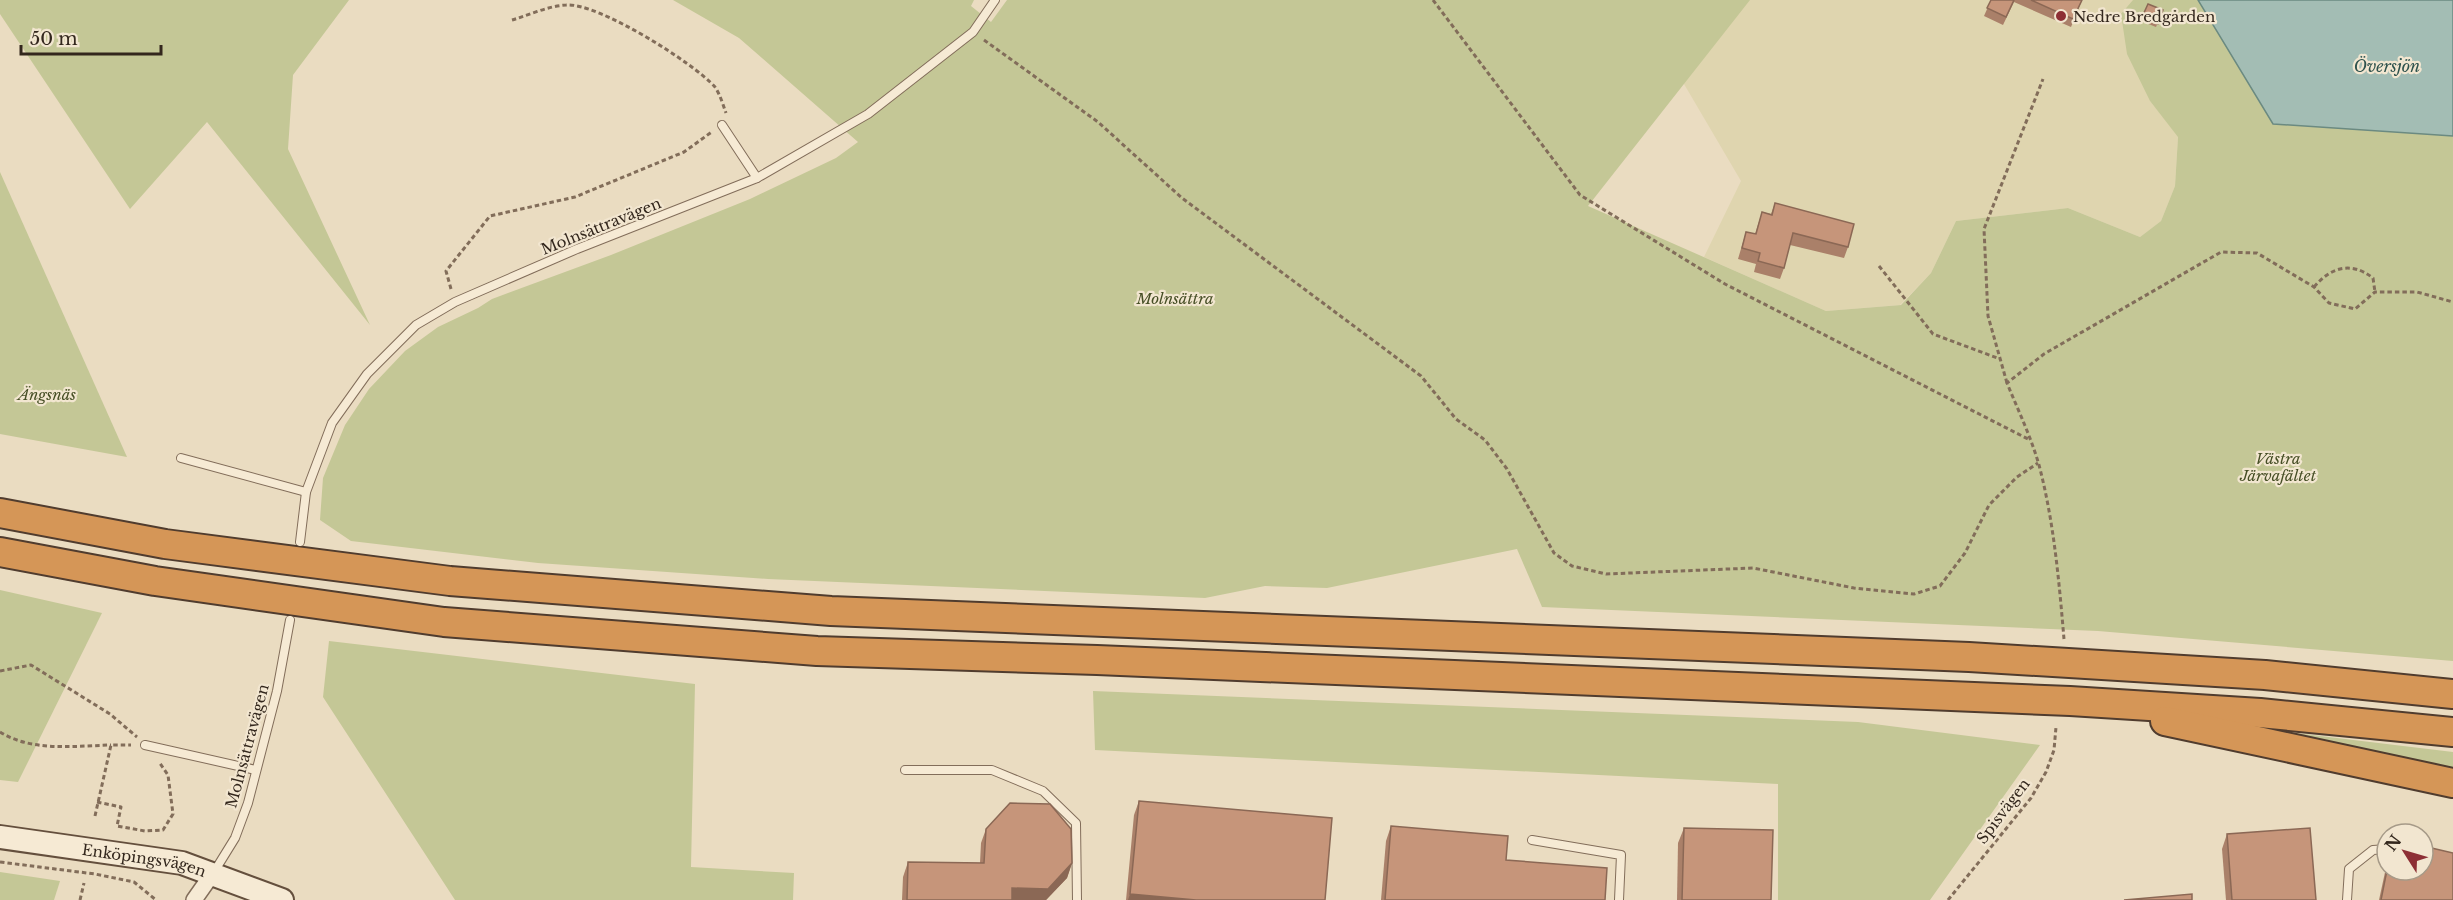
<svg xmlns="http://www.w3.org/2000/svg" width="2453" height="900" font-family="'Libre Baskerville',serif">
	<rect width="100%" height="100%" fill="#eadcc1"/>
	<!-- farmland -->
	<polygon fill="#dfd5af" points="1023,0 2133,0 2150,101 2178,136 2175,186 2161,221 2140,237 2068,208 1956,221 1931,273 1900,305 1826,311 1704,257 1741,181 1684,84"/>
	<!-- green -->
	<g fill="#c4c796">
		<polygon points="0,0 349,0 293,75 288,149 370,325 207,122 130,209 0,14"/>
		<polygon points="673,0 974,0 971,6 991,22 1007,0 1750,0 1588,206 1826,311 1901,305 1931,273 1956,221 2068,208 2140,237 2161,221 2175,186 2178,137 2150,101 2127,54 2121,14 2133,0 2453,0 2453,661 2098,631 1542,607 1517,549 1327,588 1265,586 1205,598 768,579 538,563 351,541 320,520 323,478 345,425 369,389 405,351 438,327 478,308 492,299 611,255 750,199 836,158 858,142 739,38"/>
		<polygon points="0,172 127,457 0,434"/>
		<polygon points="0,590 102,613 18,782 0,780"/>
		<polygon points="329,641 695,684 691,867 794,873 793,900 455,900 323,697"/>
		<polygon points="1093,691 1858,722 2040,745 1930,900 1778,900 1778,784 1095,750"/>
		<polygon points="2287,732 2453,752 2453,772 2286,738"/>
		<polygon points="0,872 60,881 54,900 0,900"/>
	</g>
	<!-- water -->
	<polygon fill="#a3bdb4" stroke="#6b8a81" stroke-width="1.5" points="2198,0 2453,0 2453,136 2273,124"/>
	<g fill="none" stroke-linecap="round" stroke-linejoin="round">
		<defs>
			<g id="lane">
				<polyline points="722,125 757,178"/>
				<polyline points="181,458 306,492"/>
				<polyline points="300,542 306,492 332,423 367,374 416,325 455,302 577,249 757,178 868,114 973,32 995,0"/>
				<polyline points="145,745 256,770"/>
				<polyline points="905,770 992,770 1043,791 1076,823 1077,900"/>
				<polyline points="1532,840 1621,855 1619,900"/>
				<polyline points="214,872 235,838 248,803 277,691 290,620"/>
				<polyline points="2347,900 2349,869 2373,850 2387,849"/>
			</g>
			<polyline id="street" points="194,900 213,873"/>
			<g id="secondary">
				<path id="s1" d="M0,837L182,863L282,900"/>
			</g>
			<g id="highway">
				<polyline points="0,513 165,544 450,581 831,611 1969,657 2265,675 2453,694"/>
				<polyline points="0,552 155,581 444,622 817,651 1097,660 2070,701 2260,713 2453,732"/>
				<polyline points="2165,721 2453,783"/>
			</g>
		</defs>
		<!-- lane casing -->
		<use href="#lane" stroke="#826d5a" stroke-width="10"/>
		<!-- street casing -->
		<use href="#street" stroke="#826d5a" stroke-width="18"/>
		<!-- secondary casing -->
		<use href="#secondary" stroke="#644f3d" stroke-width="26"/>
		<!-- highway casing -->
		<use href="#highway" stroke="#503c2e" stroke-width="32"/>
		<!-- path -->
		<g stroke="#826d5a" stroke-width="3" stroke-dasharray="4.5 3" stroke-linecap="butt">
			<polyline points="1433,0 1580,195 1725,284 2028,439"/>
			<path d="M512,20C529,15 548,6 566,5C597,2 694,63 715,87C720,94 723,105 726,113"/>
			<polyline points="984,40 1098,122 1182,198 1421,376 1456,419 1485,440 1507,469 1554,553 1572,566 1606,574 1753,568 1854,588 1914,594 1940,586 1965,553 1989,505 2017,477 2038,463"/>
			<polyline points="1879,266 1933,334 2000,359"/>
			<path d="M2314,287C2331,267 2351,261 2373,278L2375,292"/>
			<polyline points="451,289 446,271 490,216 575,197 684,152 713,131"/>
			<polyline points="2007,383 1988,316 1984,229 2043,79"/>
			<path d="M2064,639C2059,581 2054,522 2039,465C2031,437 2018,410 2007,383L2044,354L2221,252L2257,253L2314,287L2329,303L2355,309L2375,292H2417L2453,302"/>
			<polyline points="0,671 31,665 110,714 137,737"/>
			<path d="M0,732C32,752 74,746 111,745"/>
			<polyline points="97,802 121,807 117,826 145,831 163,830 173,814 168,775 159,762"/>
			<polyline points="95,816 111,745 131,745"/>
			<polyline points="0,862 95,874 134,882 156,900"/>
			<polyline points="80,900 84,883"/>
			<polyline points="1948,900 2031,798 2046,772 2054,750 2056,727"/>
		</g>
		<!-- lane -->
		<use href="#lane" stroke="#f6ead4" stroke-width="8"/>
		<!-- street -->
		<use href="#street" stroke="#f6ead4" stroke-width="15"/>
		<!-- secondary -->
		<use href="#secondary" stroke="#f6ead4" stroke-width="22"/>
		<!-- highway -->
		<use href="#highway" stroke="#d59657" stroke-width="28"/>
	</g>
	<!-- wall -->
	<g fill="#aa8069">
		<polygon points="1991,0 2082,0 2071,27 2014,2 2003,25 1984,16"/>
		<polygon points="2148,4 2163,10 2156,27 2141,21"/>
		<polygon points="1775,203 1848,247 1844,258 1790,245 1784,268 1780,279 1754,272 1756,264 1738,259 1746,232 1755,234 1762,212 1771,214"/>
		<polygon points="1139,801 1325,900 1126,900 1134,815"/>
		<polygon points="1391,826 1506,860 1605,900 1381,900 1386,841"/>
		<polygon points="1684,828 1771,900 1677,900 1678,843"/>
		<polygon points="986,829 1072,863 1067,878 1046,900 902,900 903,877 908,862 980,863 981,843"/>
		<polygon points="2227,834 2316,900 2226,900 2222,849"/>
		<polygon points="2387,863 2387,870 2453,900 2379,900"/>
	</g>
	<!-- shaded-wall -->
	<g fill="#8b6855">
		<polygon points="1072,863 1067,878 1046,900 1008,900 1012,888"/>
		<polygon points="1130,894 1196,900 1128,900"/>
	</g>
	<!-- building -->
	<g fill="#c6957a" stroke="#8b6855" stroke-width="1.5">
		<polygon points="1991,0 2014,0 2006,17 1987,8"/>
		<polygon points="2031,0 2082,0 2073,19"/>
		<polygon points="2148,4 2163,10 2158,24 2142,17"/>
		<polygon points="1775,203 1854,224 1848,247 1793,233 1784,268 1758,261 1760,253 1742,248 1746,232 1756,234 1762,212 1772,215"/>
		<polygon points="1139,801 1332,818 1325,900 1196,900 1130,894"/>
		<polygon points="1010,803 1050,804 1071,829 1072,863 1048,889 1012,888 1012,900 907,900 908,862 984,863 986,829"/>
		<polygon points="1391,826 1508,836 1506,860 1607,868 1605,900 1385,900"/>
		<polygon points="1684,828 1773,830 1771,900 1682,900"/>
		<polygon points="2310,828 2316,900 2232,900 2227,834"/>
		<polygon points="2423,846 2453,853 2453,900 2381,900 2387,870 2423,870"/>
		<polygon points="2192,894 2192,900 2124,900"/>
	</g>
	<!-- markers -->
	<circle fill="#8d2f35" stroke="#f2e6d0" stroke-width="2" cx="2061" cy="16" r="6"/>
	<g text-anchor="middle" dominant-baseline="central" stroke-width="4.5" stroke-linejoin="round" paint-order="stroke">
		<!-- poi labels -->
		<g font-size="15" fill="#33271d" stroke="#f2e6d0" text-anchor="start">
			<text x="2073" y="16">Nedre Bredgården</text>
		</g>
		<!-- street labels -->
		<g font-size="15" fill="#33271d" stroke="#f2e6d0">
			<text transform="translate(601 226) rotate(-22)">Molnsättravägen</text>
			<text transform="translate(247 746) rotate(-75)">Molnsättravägen</text>
			<text transform="translate(2003 811) rotate(-53)">Spisvägen</text>
			<text stroke="none"><textPath href="#s1" startOffset="146">Enköpingsvägen</textPath></text>
		</g>
		<!-- park labels -->
		<g font-size="15" font-style="italic" fill="#464e25" stroke="#f2e6d0">
			<text x="1175" y="298">Molnsättra</text>
			<text x="47" y="394">Ängsnäs</text>
			<text x="2278" y="458">Västra<tspan x="2278" dy="17">Järvafältet</tspan></text>
		</g>
		<!-- water labels -->
		<g font-size="16" font-style="italic" fill="#2e524d" stroke="#f2e6d0">
			<text x="2387" y="66">Översjön</text>
		</g>
	</g>
	<!-- north arrow -->
	<g transform="translate(2405 852) rotate(307)"><circle r="28" fill="#f2e6d0" stroke="#a69a88" stroke-width="1.5"/>
	<path d="M0-4.5L10 22L0 15L-10 22Z" fill="#8d2f35"/>
	<text y="-9" font-size="16" font-weight="bold" text-anchor="middle" fill="#33271d">N</text>
	</g>
	<!-- scale -->
	<path d="M21 45v9h140v-9" fill="none" stroke="#33271d" stroke-width="3"/>
	<text x="30" y="45" font-size="18" fill="#33271d" stroke="#f2e6d0" stroke-width="4.5" paint-order="stroke">50 m</text>
</svg>
